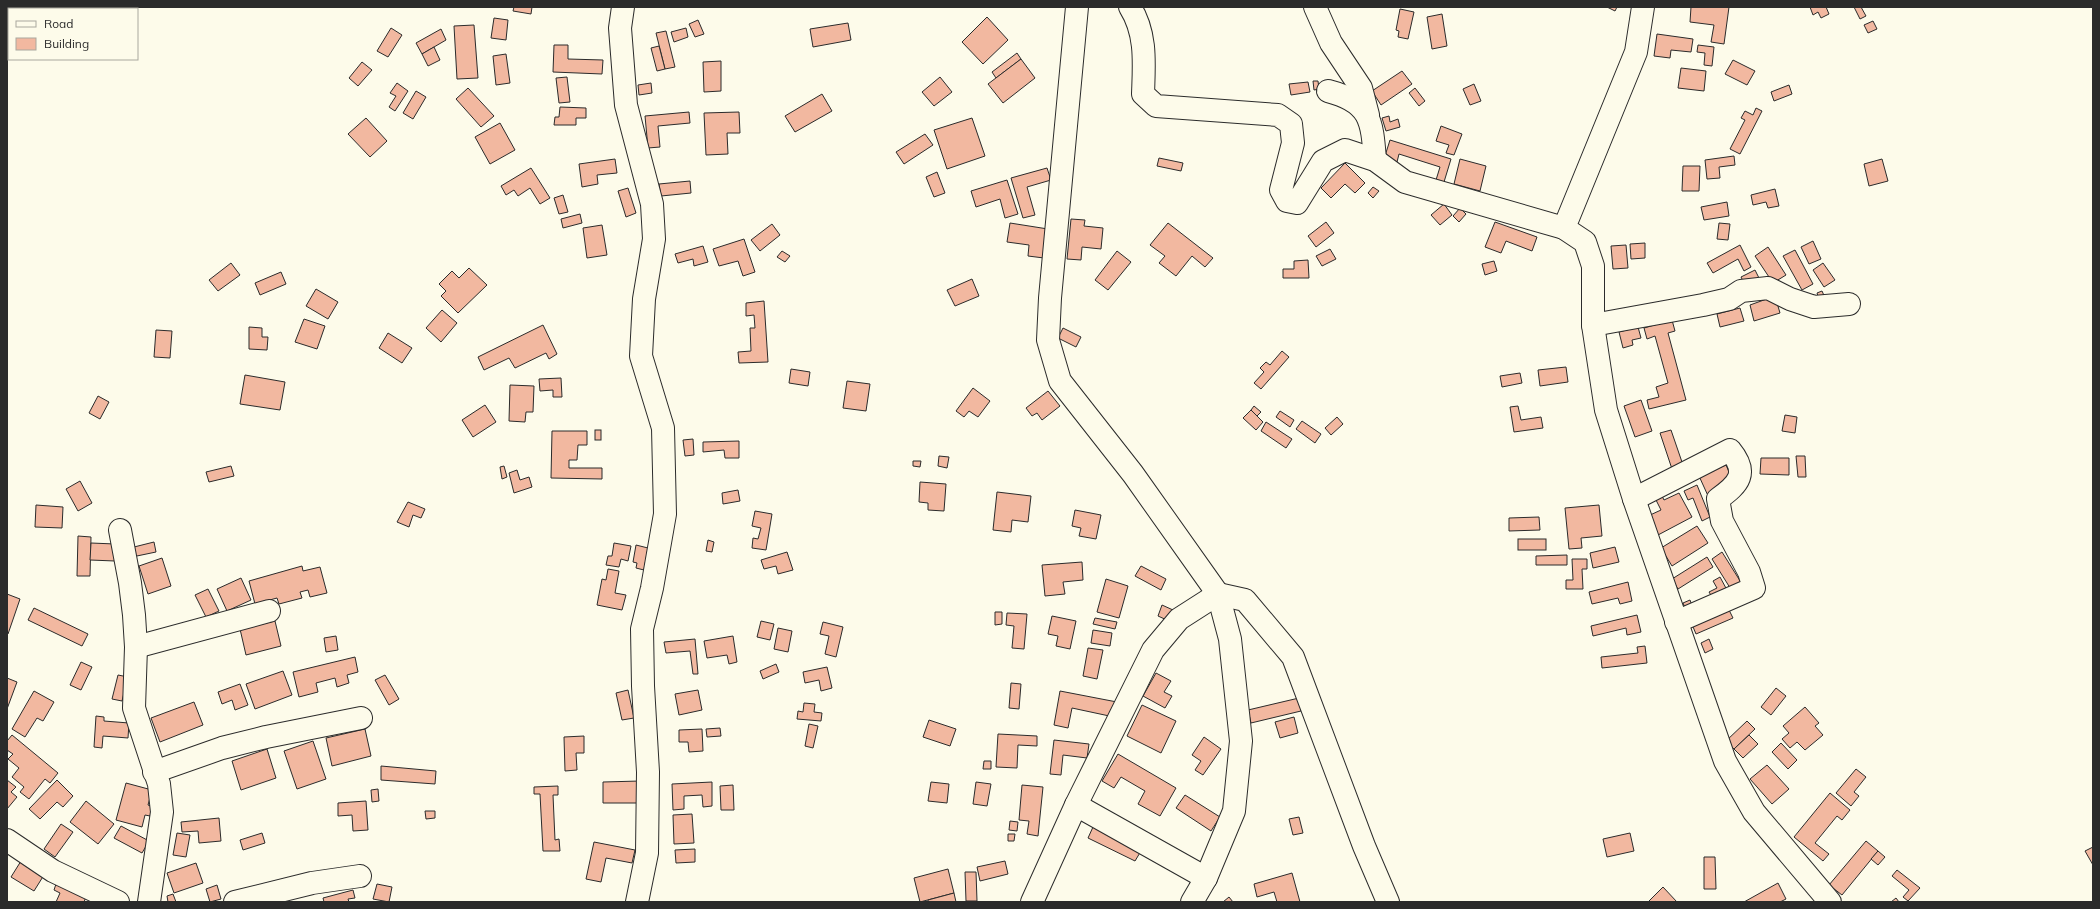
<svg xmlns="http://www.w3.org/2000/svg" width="2100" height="909" font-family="Mulish,sans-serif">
	<rect width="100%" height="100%" fill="#fdfbea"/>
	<!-- building -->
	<g fill="#f2b8a0" stroke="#2b2b2b">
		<polygon points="514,7 532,7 531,14 513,11"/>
		<polygon points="1607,7 1617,7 1615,11"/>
		<polygon points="1691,7 1729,7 1724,44 1711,42 1714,25 1690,22"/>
		<polygon points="1810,7 1826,7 1829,14 1821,18 1818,12 1813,15"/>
		<polygon points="1854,7 1861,7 1866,16 1860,19"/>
		<polygon points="1400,9 1414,12 1408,39 1398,37 1399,31 1396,30"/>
		<polygon points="1442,14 1447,46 1432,49 1427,17"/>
		<polygon points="987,17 1008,40 983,64 962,42"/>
		<polygon points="494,18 508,20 506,40 491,38"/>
		<polygon points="698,20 704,34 695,37 689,24"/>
		<polygon points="1873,21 1877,29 1868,33 1864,25"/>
		<polygon points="848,23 851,40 813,47 810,29"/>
		<polygon points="474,25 478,78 457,79 454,26"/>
		<polygon points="391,28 402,35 388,57 377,51"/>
		<polygon points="686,28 688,37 674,42 671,32"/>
		<polygon points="441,29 446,40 422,54 416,43"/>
		<polygon points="666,31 675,67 665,69 656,33"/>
		<polygon points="1657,34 1693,39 1691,52 1671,50 1670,58 1654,56"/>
		<polygon points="554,45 568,45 568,59 603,60 602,74 553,72"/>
		<polygon points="1698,45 1714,47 1712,66 1704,65 1705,53 1697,52"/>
		<polygon points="659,46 665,69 657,71 651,48"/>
		<polygon points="434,47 440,60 428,66 422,54"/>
		<polygon points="1017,53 1021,59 996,78 992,72"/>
		<polygon points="506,54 510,83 496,85 493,56"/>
		<polygon points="1021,59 1035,78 1003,103 988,84"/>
		<polygon points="1733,60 1755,71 1747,85 1725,74"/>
		<polygon points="721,61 721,91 704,92 703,62"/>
		<polygon points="362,62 372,70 358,86 349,78"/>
		<polygon points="1681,68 1706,71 1704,91 1678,88"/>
		<polygon points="1402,71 1412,84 1381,105 1372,91"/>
		<polygon points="567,77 570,102 559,103 556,78"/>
		<polygon points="940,77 952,92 934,106 922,92"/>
		<polygon points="1313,81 1318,81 1319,89 1314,90"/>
		<polygon points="1308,82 1310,92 1291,95 1289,84"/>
		<polygon points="397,83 408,91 395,111 389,107 396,96 390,93"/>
		<polygon points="651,83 652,93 639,95 638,85"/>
		<polygon points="1474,84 1481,101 1470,105 1463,89"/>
		<polygon points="1789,85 1792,94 1774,101 1771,92"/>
		<polygon points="468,88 494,116 481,127 456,99"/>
		<polygon points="1415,88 1425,101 1419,106 1409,93"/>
		<polygon points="416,91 426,97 413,119 403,113"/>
		<polygon points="822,94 832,111 795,132 785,116"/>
		<polygon points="560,107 586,108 586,118 576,118 576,125 554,125 555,117 559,117"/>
		<polygon points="1756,108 1762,111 1740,154 1730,149 1745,120 1741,118 1745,111 1753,115"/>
		<polygon points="689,112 690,123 658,126 660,147 648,148 645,116"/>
		<polygon points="739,112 740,133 727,133 728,154 706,155 704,113"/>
		<polygon points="1389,116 1390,122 1398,119 1400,127 1386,131 1382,118"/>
		<polygon points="366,118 387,141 370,157 348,134"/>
		<polygon points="972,118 985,156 947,169 934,130"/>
		<polygon points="500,123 515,150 490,164 475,137"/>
		<polygon points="1441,126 1462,134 1454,155 1446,153 1449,145 1436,141"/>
		<polygon points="925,134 933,145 904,164 896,152"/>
		<polygon points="1390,140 1451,159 1444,182 1436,180 1440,167 1399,154 1397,162 1384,159"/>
		<polygon points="1734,156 1735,165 1719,167 1720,178 1707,179 1705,160"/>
		<polygon points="1159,158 1183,163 1181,171 1157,166"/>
		<polygon points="615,159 617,173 597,175 598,184 582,187 579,164"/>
		<polygon points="1460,159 1486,166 1480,191 1454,184"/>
		<polygon points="1882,159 1888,181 1869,186 1864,164"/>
		<polygon points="1345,163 1365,183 1355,193 1345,184 1331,198 1321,188"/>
		<polygon points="1683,166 1700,166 1699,191 1682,191"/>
		<polygon points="531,168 550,198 540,204 530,188 518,196 514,190 506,195 501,186"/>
		<polygon points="1047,168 1051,180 1027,187 1035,215 1023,218 1011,178"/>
		<polygon points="937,172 945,193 934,197 926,177"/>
		<polygon points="1007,180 1018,214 1005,218 1000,199 976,207 971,191"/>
		<polygon points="690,181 691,193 661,196 659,184"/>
		<polygon points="1373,187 1379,191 1373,198 1368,193"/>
		<polygon points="628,188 636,213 626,217 618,191"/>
		<polygon points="1775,189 1779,206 1768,208 1766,202 1753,205 1751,195"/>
		<polygon points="563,195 568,212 559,214 554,198"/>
		<polygon points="1727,202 1729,216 1704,220 1701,207"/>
		<polygon points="1444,204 1452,215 1440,225 1431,215"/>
		<polygon points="1460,208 1466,214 1459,222 1453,216"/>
		<polygon points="580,214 582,223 563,228 561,219"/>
		<polygon points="1071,219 1085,220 1084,226 1103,228 1101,249 1082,247 1081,260 1067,259"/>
		<polygon points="1326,222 1334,233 1316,247 1308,236"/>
		<polygon points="1495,222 1537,237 1532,251 1506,241 1501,253 1485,247"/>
		<polygon points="1010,223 1048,229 1044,258 1028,256 1029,245 1007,242"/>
		<polygon points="1168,223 1213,258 1205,267 1192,256 1176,276 1159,263 1165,256 1150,245"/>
		<polygon points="1719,223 1730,224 1728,240 1717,239"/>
		<polygon points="772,224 780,235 760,251 751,240"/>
		<polygon points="602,225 607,255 587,258 583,228"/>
		<polygon points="744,239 755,272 743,276 738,261 719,266 713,249"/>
		<polygon points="1813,241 1821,259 1809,264 1801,247"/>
		<polygon points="1645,243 1645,258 1631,259 1630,244"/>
		<polygon points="1626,245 1628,268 1613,269 1611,246"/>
		<polygon points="1740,245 1751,267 1744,271 1738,259 1713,273 1707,263"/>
		<polygon points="703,246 708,262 694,266 693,259 678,263 675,254"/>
		<polygon points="1768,247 1786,275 1773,283 1755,256"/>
		<polygon points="1330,249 1336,259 1322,266 1316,256"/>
		<polygon points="1795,250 1813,284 1802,290 1783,256"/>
		<polygon points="782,251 790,256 785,262 777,257"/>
		<polygon points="1117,251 1131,262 1108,290 1095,280"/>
		<polygon points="1308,260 1309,278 1283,278 1283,269 1294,269 1294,261"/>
		<polygon points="1494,261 1497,271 1485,275 1482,264"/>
		<polygon points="231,263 240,275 218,291 209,280"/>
		<polygon points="1823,263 1835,280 1824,287 1813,270"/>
		<polygon points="469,268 487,285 458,313 441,296 446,291 439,284 452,271 459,278"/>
		<polygon points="1755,270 1759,278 1745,285 1741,277"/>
		<polygon points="281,272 286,284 260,295 255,283"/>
		<polygon points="972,279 979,296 955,306 947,290"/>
		<polygon points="316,289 338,302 328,319 306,306"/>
		<polygon points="1822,291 1826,300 1820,302 1817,293"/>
		<polygon points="1775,296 1780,313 1754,321 1750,305"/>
		<polygon points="764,301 768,362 739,363 738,352 751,351 750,328 755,328 754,315 746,316 746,303"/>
		<polygon points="1740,308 1744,321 1720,327 1717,314"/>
		<polygon points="442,310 457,323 441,342 426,328"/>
		<polygon points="304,319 325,326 317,349 295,342"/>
		<polygon points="1672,320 1675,331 1668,333 1686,400 1649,409 1647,400 1659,397 1656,387 1668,383 1655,336 1647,339 1644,328"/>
		<polygon points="543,325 557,354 549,359 546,353 515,368 509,358 484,370 478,357"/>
		<polygon points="249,327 262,328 262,337 268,337 267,350 249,349"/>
		<polygon points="1638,327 1641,338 1632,340 1633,345 1623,348 1619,332"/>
		<polygon points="1063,328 1081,337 1076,347 1058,338"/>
		<polygon points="156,330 172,331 170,358 154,357"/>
		<polygon points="388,333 412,348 402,363 379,348"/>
		<polygon points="1282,351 1289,357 1261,389 1254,383 1264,372 1260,368 1266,362 1270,365"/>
		<polygon points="1566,367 1568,382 1540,386 1538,370"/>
		<polygon points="791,369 810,372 808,386 789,383"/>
		<polygon points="1520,373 1522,383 1502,387 1500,376"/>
		<polygon points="245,375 285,382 280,410 240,404"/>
		<polygon points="561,378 562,397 553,397 553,390 540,391 539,379"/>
		<polygon points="847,381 870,384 866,411 843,408"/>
		<polygon points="510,385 534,386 533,412 526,412 525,422 509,421"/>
		<polygon points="973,388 990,401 978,417 969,411 964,417 956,411"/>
		<polygon points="1048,391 1060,406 1042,420 1037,413 1032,416 1026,408"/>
		<polygon points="98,396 109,402 100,419 89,413"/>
		<polygon points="1641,400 1652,431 1635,437 1624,406"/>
		<polygon points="485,405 496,422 473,437 462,420"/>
		<polygon points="1254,406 1261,412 1257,416 1251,410"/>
		<polygon points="1518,406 1521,420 1541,417 1543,428 1514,432 1510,407"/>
		<polygon points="1251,410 1263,422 1256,430 1243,418"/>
		<polygon points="1280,411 1294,420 1290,427 1276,417"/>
		<polygon points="1785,415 1797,417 1795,433 1782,431"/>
		<polygon points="1337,417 1343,424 1331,435 1325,428"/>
		<polygon points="1302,421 1321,434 1315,443 1296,429"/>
		<polygon points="1266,422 1292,439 1286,448 1261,431"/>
		<rect x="595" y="430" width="6" height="10"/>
		<polygon points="1671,430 1683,465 1672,469 1660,433"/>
		<polygon points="552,431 587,431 587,445 578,445 577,460 569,460 569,468 602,468 602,479 551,478"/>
		<polygon points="693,439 694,455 685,456 683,440"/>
		<polygon points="739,441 739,458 725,458 724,450 703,452 703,442"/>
		<polygon points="939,456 949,457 947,468 938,466"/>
		<polygon points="1796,456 1805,456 1806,477 1798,477"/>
		<polygon points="1761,458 1789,458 1789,475 1760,474"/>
		<polygon points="913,461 921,461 920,467 913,466"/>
		<polygon points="1726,465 1732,479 1715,487 1718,494 1709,498 1699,476"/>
		<polygon points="231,466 234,476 209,482 206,472"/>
		<polygon points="504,466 507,477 502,479 500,467"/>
		<polygon points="517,470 520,480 529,477 532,487 514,493 509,473"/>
		<polygon points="80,481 92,503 78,511 66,489"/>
		<polygon points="920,482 946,484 944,511 928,510 928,503 919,502"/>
		<polygon points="1697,485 1710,517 1702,521 1693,498 1688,500 1684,491"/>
		<polygon points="738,490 740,501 723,504 722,493"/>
		<polygon points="997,492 1031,496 1028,522 1012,520 1011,532 993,530"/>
		<polygon points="1679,493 1692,517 1658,535 1648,516 1661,510 1656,500 1662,496 1664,500"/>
		<polygon points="408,502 425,509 421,518 413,515 409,527 397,522"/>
		<polygon points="36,505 63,507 62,528 35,527"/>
		<polygon points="1599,505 1602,536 1581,538 1582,548 1569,549 1565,508"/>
		<polygon points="1075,510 1101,515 1096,539 1079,536 1081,528 1072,526"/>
		<polygon points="755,511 772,514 766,550 752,548 753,538 758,539 761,528 752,526"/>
		<polygon points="1539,517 1540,530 1509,531 1509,518"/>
		<polygon points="1697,526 1708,543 1672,566 1661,548"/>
		<polygon points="78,536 91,537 90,576 77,576"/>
		<rect x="1518" y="539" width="28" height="11"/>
		<polygon points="708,540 714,542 712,552 706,551"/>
		<polygon points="154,542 156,552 132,557 130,548"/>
		<polygon points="91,543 115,544 115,561 90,560"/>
		<polygon points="614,543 631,546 628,561 621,559 619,567 606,565 608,556 612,556"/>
		<polygon points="636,545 648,548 644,570 636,568 637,563 633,562"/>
		<polygon points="1615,547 1619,562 1593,568 1590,553"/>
		<polygon points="787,552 793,570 778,574 776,566 764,569 761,560"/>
		<polygon points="1722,552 1742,584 1732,591 1712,559"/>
		<polygon points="1567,555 1567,565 1536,565 1536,556"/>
		<polygon points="1707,557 1713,567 1678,589 1672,579"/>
		<polygon points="162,558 171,586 148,594 139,566"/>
		<polygon points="1572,559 1587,559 1587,569 1582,569 1583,589 1566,589 1566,580 1573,580"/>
		<polygon points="1082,562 1083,580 1063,582 1065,594 1045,596 1042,565"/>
		<polygon points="302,566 303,571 320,567 327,593 310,597 308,590 300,592 302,598 279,604 277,598 255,604 249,581"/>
		<polygon points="1141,566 1166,579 1161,590 1135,576"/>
		<polygon points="608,569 619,571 615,593 626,595 622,610 597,605 602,579 606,580"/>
		<polygon points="1720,577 1727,590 1712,597 1709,592 1717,588 1713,581"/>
		<polygon points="241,578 251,600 227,611 217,589"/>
		<polygon points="1106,579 1128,586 1119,618 1097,612"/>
		<polygon points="1628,582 1632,601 1620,604 1618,598 1592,604 1589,592"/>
		<polygon points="208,589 219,611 206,617 195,595"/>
		<polygon points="7,594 20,599 8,634 7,634"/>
		<polygon points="1690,600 1693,608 1686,610 1683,603"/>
		<polygon points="1162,605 1173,610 1169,621 1158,616"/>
		<polygon points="1727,606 1733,618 1696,634 1691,622"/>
		<polygon points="34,608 88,634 82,646 28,620"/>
		<polygon points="995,612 1002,612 1002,624 995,625"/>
		<polygon points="1007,613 1027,614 1024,649 1012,648 1014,626 1006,625"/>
		<polygon points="1637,615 1641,632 1627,635 1626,628 1593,636 1591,626"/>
		<polygon points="1052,616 1076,621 1070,649 1056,646 1058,636 1048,634"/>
		<polygon points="1095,618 1117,622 1115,629 1093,624"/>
		<polygon points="275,621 281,646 246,655 240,629"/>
		<polygon points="761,621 774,624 770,640 757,637"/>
		<polygon points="823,622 843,627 836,657 825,654 829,636 820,634"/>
		<polygon points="778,628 792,631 788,652 774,649"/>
		<polygon points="1093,630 1112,633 1110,646 1091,643"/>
		<polygon points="336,636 338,650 326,652 324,638"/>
		<polygon points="733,636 737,662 729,664 727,655 707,658 704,641"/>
		<polygon points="695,639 698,674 693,674 690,651 666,653 664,642"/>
		<polygon points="1709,639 1713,649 1705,653 1701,643"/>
		<polygon points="1645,646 1647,663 1602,668 1601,657 1638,653 1637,647"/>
		<polygon points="1088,648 1103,650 1097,679 1083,676"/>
		<polygon points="355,657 358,672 347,675 349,683 337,687 335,678 316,683 318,692 299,697 293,672"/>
		<polygon points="81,662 92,667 81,690 70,685"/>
		<polygon points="776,664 779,672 763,679 760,671"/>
		<polygon points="827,667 832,688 821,691 819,680 805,683 803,672"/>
		<polygon points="283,671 292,695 255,709 246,684"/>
		<polygon points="1156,673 1171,681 1164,692 1172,696 1165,708 1143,696"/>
		<polygon points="118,675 128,677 122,701 112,699"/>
		<polygon points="385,675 399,699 389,705 375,680"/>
		<polygon points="7,678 17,682 7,709"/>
		<polygon points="1011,683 1021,684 1019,709 1009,708"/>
		<polygon points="240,684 248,705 235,710 232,700 222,704 218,692"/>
		<polygon points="1776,688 1786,696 1771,715 1761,707"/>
		<polygon points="628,690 634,718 622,720 616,693"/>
		<polygon points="698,690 702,710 679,715 675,694"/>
		<polygon points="34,691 54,702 43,721 37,718 25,737 12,729"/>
		<polygon points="1060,691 1117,702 1114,717 1072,708 1068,728 1054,725"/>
		<polygon points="1299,698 1301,711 1251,723 1248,710"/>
		<polygon points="194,702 203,725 160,742 151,718"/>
		<polygon points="804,703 815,704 814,712 822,713 821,721 797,719 798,711 803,712"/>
		<polygon points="1142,705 1176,721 1161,753 1127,736"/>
		<polygon points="1805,707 1819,723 1815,726 1823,735 1805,750 1797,742 1790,748 1782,739 1789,733 1783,726"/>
		<polygon points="96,716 104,717 104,721 129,723 128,738 103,736 102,748 94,747"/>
		<polygon points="1294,717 1298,733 1280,738 1275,722"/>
		<polygon points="929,720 956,729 950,746 923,737"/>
		<polygon points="1747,721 1755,729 1734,749 1726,741"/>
		<polygon points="809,724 818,726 813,748 805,746"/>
		<polygon points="720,728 721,736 707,737 706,729"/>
		<polygon points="365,729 371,756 332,766 326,738"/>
		<polygon points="702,729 703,751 689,752 688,742 679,742 679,730"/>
		<polygon points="998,734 1037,736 1037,746 1018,745 1017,768 996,767"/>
		<polygon points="12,735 58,773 50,783 45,779 29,799 20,792 24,787 12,777 19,768 8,759 13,754 7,750 7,741"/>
		<polygon points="1749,735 1758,744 1743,758 1734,749"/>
		<polygon points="584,736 584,753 576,753 577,770 565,771 564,737"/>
		<polygon points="1204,737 1221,749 1203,775 1195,770 1201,761 1192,755"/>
		<polygon points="1054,740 1089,744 1087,758 1063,755 1061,775 1050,774"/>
		<polygon points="313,741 326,779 297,789 284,751"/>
		<polygon points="1781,743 1797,760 1788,769 1772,752"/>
		<polygon points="267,749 276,778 241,790 232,761"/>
		<polygon points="1118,754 1176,788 1160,816 1138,804 1145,791 1121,777 1114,788 1102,781"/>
		<polygon points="984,761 991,761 991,769 983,769"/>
		<polygon points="1767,765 1789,789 1772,804 1750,779"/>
		<polygon points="381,766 436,771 435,784 381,780"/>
		<polygon points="1856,769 1866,777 1854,792 1859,796 1851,806 1836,793"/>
		<polygon points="7,780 16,787 11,792 17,797 7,809"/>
		<polygon points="57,780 73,796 63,807 57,802 40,819 29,809"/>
		<polygon points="640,781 640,803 603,803 603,782"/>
		<polygon points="712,782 712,806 703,807 702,795 684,796 684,809 673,810 672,784"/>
		<polygon points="931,782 949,784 947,803 928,801"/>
		<polygon points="976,782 991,784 987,806 973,804"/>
		<polygon points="126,783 152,790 148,805 153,807 150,816 145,815 142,827 116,820"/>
		<polygon points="733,785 734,810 721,810 720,786"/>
		<polygon points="1022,785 1043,787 1038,836 1027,834 1029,821 1019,820"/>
		<polygon points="558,786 558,795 553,795 555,840 559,839 560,851 543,851 540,794 534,794 534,787"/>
		<polygon points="378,789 379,801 372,802 371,790"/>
		<polygon points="1830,793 1850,810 1842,820 1837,816 1815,843 1829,854 1823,861 1794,837"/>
		<polygon points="1185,795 1220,817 1211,831 1176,808"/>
		<polygon points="86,801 114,824 98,844 70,822"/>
		<polygon points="366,801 368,830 353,831 352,815 338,816 338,803"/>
		<polygon points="425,811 435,811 435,818 426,819"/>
		<polygon points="692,814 694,843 674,844 673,815"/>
		<polygon points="1299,817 1303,833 1293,835 1289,819"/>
		<polygon points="219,818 221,841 199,843 198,831 182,832 181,822"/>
		<polygon points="1010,821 1018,822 1017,831 1009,830"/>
		<polygon points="61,824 73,832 55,857 44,849"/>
		<polygon points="121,826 149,841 142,853 114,838"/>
		<polygon points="1093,827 1141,851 1135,861 1088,838"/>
		<polygon points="177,833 190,835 186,857 173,855"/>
		<polygon points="262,833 265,843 243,850 240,840"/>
		<polygon points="1630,833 1634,851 1607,857 1603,839"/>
		<polygon points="1008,834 1015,834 1014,841 1008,841"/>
		<polygon points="1866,841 1878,851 1842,895 1829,885"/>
		<polygon points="594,842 635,850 632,863 606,858 601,882 586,879"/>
		<polygon points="2093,847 2093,865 2085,851"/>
		<polygon points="695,849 695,862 676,863 675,850"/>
		<polygon points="1878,851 1885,857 1878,865 1871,859"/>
		<polygon points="1704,857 1715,857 1716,889 1704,889"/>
		<polygon points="21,861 44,875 34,891 11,877"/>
		<polygon points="1005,861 1008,874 980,881 977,867"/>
		<polygon points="196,863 203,883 174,893 167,873"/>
		<polygon points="948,869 954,893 920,902 914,878"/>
		<polygon points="1897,870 1920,888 1908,901 1903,897 1909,890 1892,876"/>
		<polygon points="965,872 976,872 977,901 966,901"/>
		<polygon points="1292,873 1300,902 1277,902 1274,892 1257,897 1254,884"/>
		<polygon points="1778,883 1786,899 1780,902 1744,902"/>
		<polygon points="56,884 86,897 84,902 56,902 60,893 54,890"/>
		<polygon points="377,884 392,887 389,902 373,899"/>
		<polygon points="217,885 221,899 210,902 206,889"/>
		<polygon points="1663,887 1677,902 1648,902"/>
		<polygon points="353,890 355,898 348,899 349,902 324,902 323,898"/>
		<polygon points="954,893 956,902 928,902 928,900"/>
		<polygon points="173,894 176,902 168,902 167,896"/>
		<polygon points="1229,897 1233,902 1223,902"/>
		<polygon points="1896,898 1899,902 1891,902"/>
	</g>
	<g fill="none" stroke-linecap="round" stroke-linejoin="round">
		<defs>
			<g id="minor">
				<polyline points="623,7 620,28 626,105 652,204 654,239 644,299 641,356 663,428 665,514 652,588 642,629 643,686 648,772 647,853 637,902"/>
				<polyline points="1077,7 1050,298 1048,340 1060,381 1133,474 1218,594 1230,639 1241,741 1234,811 1206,878 1192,902"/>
				<path d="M1130,7C1147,34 1144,64 1143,94L1156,106L1278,115L1291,124L1293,143L1281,190L1287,201L1297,203L1323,161L1345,150L1375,160L1405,182L1564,228"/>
				<polyline points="1315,7 1331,43 1361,88 1368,115"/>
				<polyline points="1643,7 1636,52 1564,228 1585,242 1593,266 1593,325 1606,410 1634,499 1725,761 1754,812 1830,902"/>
				<path d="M1328,91C1371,102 1372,121 1375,160"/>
				<polyline points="1593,325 1703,305 1729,299 1741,291 1768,288 1790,299 1814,307 1849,304"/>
				<path d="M1634,499L1730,450C1749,473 1739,484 1718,499L1722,521L1749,572L1754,588L1676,622"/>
				<polyline points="120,530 130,583 134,615 136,647 134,708 159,784 162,812 149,902"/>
				<polyline points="136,647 269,611"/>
				<polyline points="154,772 222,748 266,737 361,718"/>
				<polyline points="1076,805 1206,878"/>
				<polyline points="7,840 53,871 118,902"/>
				<polyline points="235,902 312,883 360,876"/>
				<polyline points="1032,902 1076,805 1153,650 1179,619 1218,594 1245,600 1293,657 1364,846 1388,902"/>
			</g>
		</defs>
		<!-- minor casing -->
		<use href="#minor" stroke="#2b2b2b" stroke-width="24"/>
		<!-- minor -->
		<use href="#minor" stroke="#fdfbea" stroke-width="22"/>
	</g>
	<!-- border -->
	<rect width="2100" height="909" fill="none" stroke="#2b2b2b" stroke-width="16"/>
	<!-- legend -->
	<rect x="8" y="8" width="130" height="52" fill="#fdfbea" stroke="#a9a89e"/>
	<rect x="16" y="21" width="20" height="6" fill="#fdfbea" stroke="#a9a89e"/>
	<text x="44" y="28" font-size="12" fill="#2b2b2b">Road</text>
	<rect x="16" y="38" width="20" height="12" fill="#f2b8a0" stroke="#a9a89e"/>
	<text x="44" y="48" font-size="12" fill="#2b2b2b">Building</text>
</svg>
